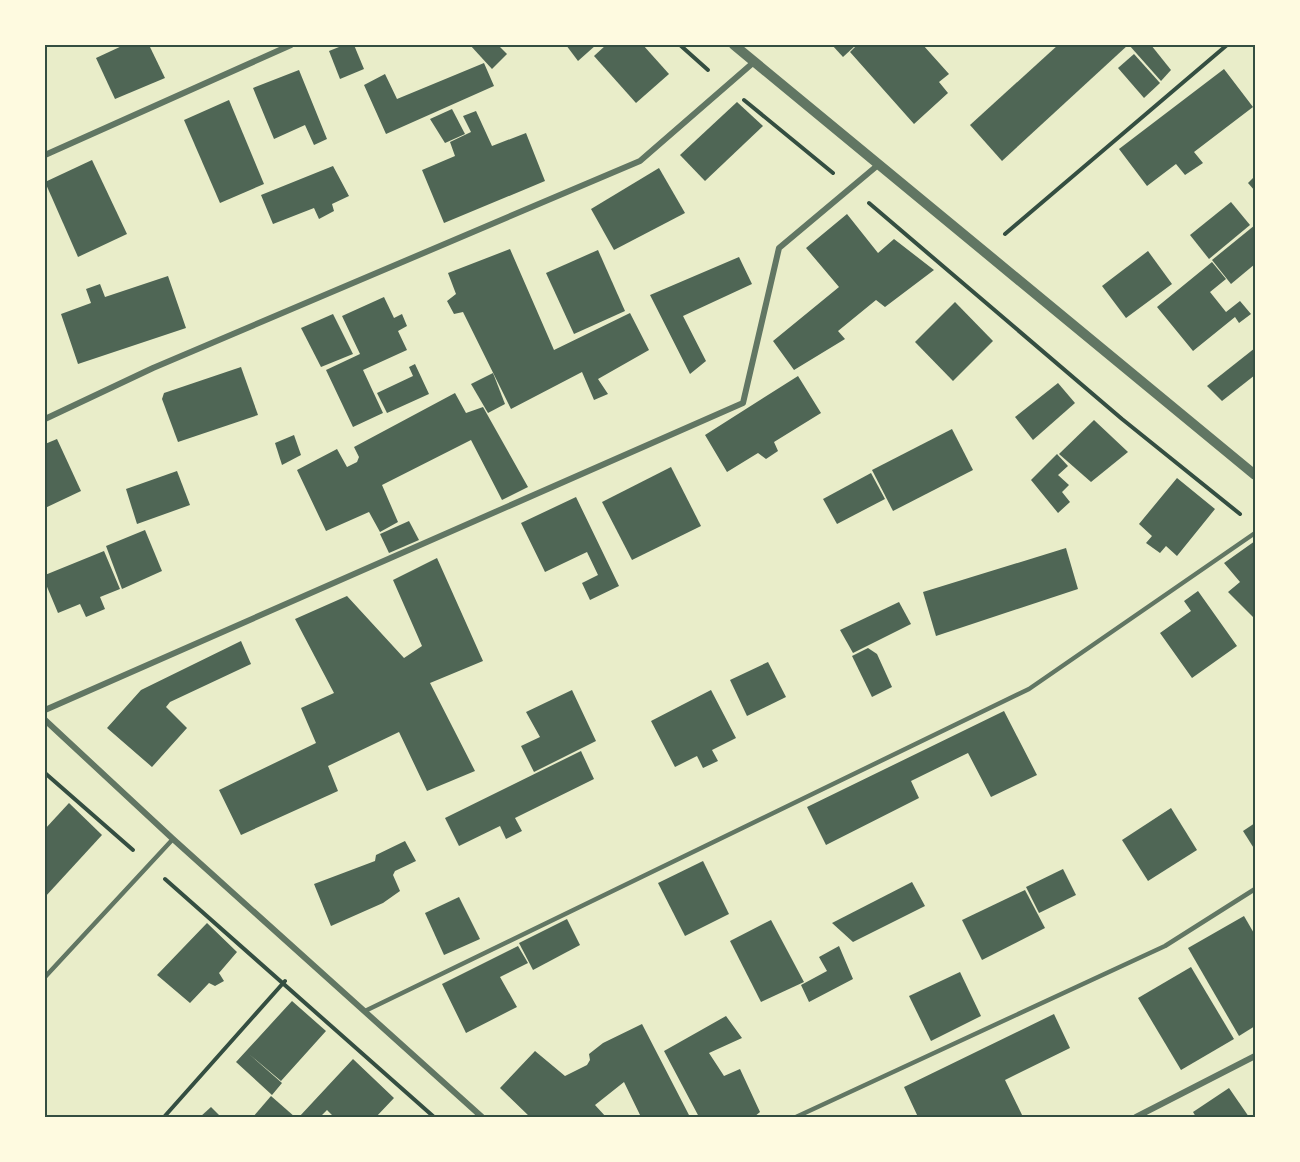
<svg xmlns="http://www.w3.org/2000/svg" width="1300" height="1162" font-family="Montserrat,sans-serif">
	<rect width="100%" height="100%" fill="#e9edc9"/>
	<!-- building -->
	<g fill="#4f6655">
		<polygon points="124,45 149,45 165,78 115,99 96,58"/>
		<polygon points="344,45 354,45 364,69 340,79 329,51"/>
		<polygon points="470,45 498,45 507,54 492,69"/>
		<polygon points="566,45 596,45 578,61"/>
		<polygon points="606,45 643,45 669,74 636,103 594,56"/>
		<polygon points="832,45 856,45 843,57"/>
		<polygon points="857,45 923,45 949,74 939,82 948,93 914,124 850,52"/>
		<polygon points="1058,45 1128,45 1002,161 970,125"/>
		<polygon points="1129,45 1151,45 1171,70 1161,81"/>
		<polygon points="1134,54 1160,83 1144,98 1118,68"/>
		<polygon points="484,63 494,86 386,134 364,85 385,74 397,99"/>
		<polygon points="1224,69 1253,107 1194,152 1203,163 1185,175 1176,164 1147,186 1119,149"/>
		<polygon points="299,70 327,139 314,145 305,125 274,139 253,88"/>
		<polygon points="229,100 264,184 220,203 184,120"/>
		<polygon points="737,102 763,126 705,181 680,155"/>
		<polygon points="452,109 465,134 445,143 430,119"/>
		<polygon points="476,111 492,146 526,133 545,181 444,223 422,170 455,156 450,142 471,132 463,116"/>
		<polygon points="92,160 127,234 78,257 45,182"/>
		<polygon points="333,166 349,196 332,204 334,211 319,219 314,208 273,224 261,195"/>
		<polygon points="659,168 685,213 614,250 591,209"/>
		<polygon points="1255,176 1255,191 1248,183"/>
		<polygon points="1231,202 1250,225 1209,259 1190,235"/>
		<polygon points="847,214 878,253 894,239 934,270 885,307 876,300 838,331 845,339 794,370 773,341 839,287 806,248"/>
		<polygon points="1255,225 1255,264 1231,284 1212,260"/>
		<polygon points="510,249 554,350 630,313 649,350 598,379 608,394 594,400 582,372 511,409 463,312 454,314 447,301 456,294 448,273"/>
		<polygon points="598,250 625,311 574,334 546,273"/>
		<polygon points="1148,251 1172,284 1126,318 1102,286"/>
		<polygon points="739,257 752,284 683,316 706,361 690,374 650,295"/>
		<polygon points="1212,262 1226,279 1210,292 1226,312 1240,301 1251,314 1239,323 1235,317 1193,351 1157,307"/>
		<polygon points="168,276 186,328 78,364 61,314 91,303 86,289 100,284 105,297"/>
		<polygon points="384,297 394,318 402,314 407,326 398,331 407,350 363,370 383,413 353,427 326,370 360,354 342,316"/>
		<polygon points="955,302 993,341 953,381 915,342"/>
		<polygon points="333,314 353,354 321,367 301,328"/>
		<polygon points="1255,348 1255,375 1222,401 1207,386"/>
		<polygon points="415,364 429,394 387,413 377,393 413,376 409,367"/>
		<polygon points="241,367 258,415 178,442 162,399 164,393"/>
		<polygon points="493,373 505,404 488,413 471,384"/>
		<polygon points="798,376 821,413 774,442 778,451 766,459 758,453 727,472 705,435"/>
		<polygon points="1058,383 1075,403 1033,440 1015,417"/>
		<polygon points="455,393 466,413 483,407 528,487 502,500 471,440 382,485 398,522 380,532 369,512 326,531 297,470 337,449 347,467 357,462 359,457 354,447"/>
		<polygon points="1094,420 1128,452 1091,482 1059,454"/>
		<polygon points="952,429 973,470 893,511 872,470"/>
		<polygon points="294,435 301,455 282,465 275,443"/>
		<polygon points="57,439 81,491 45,508 45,444"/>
		<polygon points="1057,454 1068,466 1058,475 1069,485 1062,492 1070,502 1058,513 1031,480"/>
		<polygon points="671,467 701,526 632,560 602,502"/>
		<polygon points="177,471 190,505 137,524 126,489"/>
		<polygon points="871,473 885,499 837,524 823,499"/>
		<polygon points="1177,478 1215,509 1177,556 1166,546 1160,553 1146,543 1152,536 1139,524"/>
		<polygon points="576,497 619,586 590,600 582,583 598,575 587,552 545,572 521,523"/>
		<polygon points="409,521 419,540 389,553 380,534"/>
		<polygon points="145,530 162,571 122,589 106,546"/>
		<polygon points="1255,541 1255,619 1228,592 1240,582 1224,563"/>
		<polygon points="1066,548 1078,589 936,636 923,592"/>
		<polygon points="104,551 120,589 100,597 105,609 86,617 80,604 58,613 45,582 45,575"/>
		<polygon points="437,558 483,661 430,683 475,771 427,791 399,732 328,766 338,791 241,835 219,790 316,743 301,708 334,693 295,619 347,596 404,658 422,646 393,580"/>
		<polygon points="1198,591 1237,646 1192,678 1160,633 1191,611 1184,601"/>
		<polygon points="899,602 911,624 853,653 840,630"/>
		<polygon points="241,641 251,664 170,702 166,707 187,728 152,767 107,728 141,690"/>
		<polygon points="868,648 877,654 892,687 872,697 852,656"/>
		<polygon points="768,662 786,697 747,716 730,680"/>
		<polygon points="572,690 596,741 534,772 521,746 540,737 526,712"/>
		<polygon points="711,690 736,738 712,750 718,761 703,768 697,756 675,767 651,721"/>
		<polygon points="1004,711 1037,775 991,797 968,753 911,781 919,798 826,845 807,807"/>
		<polygon points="581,751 594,779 515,818 522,831 506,839 500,826 459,846 445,818"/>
		<polygon points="69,803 102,835 45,897 45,829"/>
		<polygon points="1171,808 1197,850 1148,881 1122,840"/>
		<polygon points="1255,823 1255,850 1243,831"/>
		<polygon points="405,841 416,861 395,871 393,875 400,891 383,903 331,926 314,884 375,861 376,855"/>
		<polygon points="703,861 729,914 685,936 658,883"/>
		<polygon points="1063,869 1076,895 1039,913 1026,887"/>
		<polygon points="912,882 925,906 853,942 832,923"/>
		<polygon points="1025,890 1045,928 982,960 962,920"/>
		<polygon points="459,897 480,939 444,955 425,913"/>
		<polygon points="1244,916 1255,935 1255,1026 1239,1036 1188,948"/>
		<polygon points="567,919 580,945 533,970 519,943"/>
		<polygon points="771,920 804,982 761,1002 730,941"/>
		<polygon points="207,923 237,952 219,973 224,981 215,986 209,983 190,1003 157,975"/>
		<polygon points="518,946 528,963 500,977 517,1007 466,1033 442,984"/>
		<polygon points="839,946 853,979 809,1002 801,985 827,971 819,957"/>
		<polygon points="1191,967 1234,1039 1181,1070 1138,998"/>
		<polygon points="960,972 981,1016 931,1041 909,996"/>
		<polygon points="292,1001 326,1031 281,1081 249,1054 282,1083 272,1095 236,1062"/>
		<polygon points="1054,1014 1070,1048 1005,1080 1023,1117 918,1117 904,1087"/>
		<polygon points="726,1016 742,1038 709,1053 724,1076 740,1069 760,1112 754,1117 699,1117 664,1051"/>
		<polygon points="642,1024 690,1117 641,1117 624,1082 595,1105 606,1117 530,1117 500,1088 535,1051 565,1076 587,1065 590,1060 589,1054 603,1043"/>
		<polygon points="353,1059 394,1098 376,1117 334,1117 327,1110 320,1117 299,1117"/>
		<polygon points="1229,1088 1249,1117 1196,1117 1193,1112"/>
		<polygon points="271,1096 295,1117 253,1117"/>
		<polygon points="211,1107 221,1117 200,1117"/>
	</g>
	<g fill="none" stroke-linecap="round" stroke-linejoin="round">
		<!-- path -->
		<g stroke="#344e41" stroke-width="4">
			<polyline points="680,45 708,70"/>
			<polyline points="744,100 833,173"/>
			<polyline points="869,203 1122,419 1240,514"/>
			<polyline points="1005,234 1227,45"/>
			<polyline points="45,773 133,850"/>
			<polyline points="165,879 434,1117"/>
			<polyline points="164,1117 285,981"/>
		</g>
		<!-- service -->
		<g stroke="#617663" stroke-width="4.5">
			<polyline points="45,977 173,839"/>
			<polyline points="365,1011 1029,689 1255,533"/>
			<polyline points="796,1117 1165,946 1255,889"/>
		</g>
		<!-- minor -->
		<g stroke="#617663" stroke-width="6">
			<polyline points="45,155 291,45"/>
			<polyline points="45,419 153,368 640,161 754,62"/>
			<polyline points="45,710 743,403 779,248 878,165"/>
			<polyline points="45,720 173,839 482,1117"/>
			<polyline points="1136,1117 1255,1056"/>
		</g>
		<!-- tertiary -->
		<polyline stroke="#617663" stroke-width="10" points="734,45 1255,475"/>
	</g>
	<!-- border -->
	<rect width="1300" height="1162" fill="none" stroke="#fefae0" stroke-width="93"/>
	<rect x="46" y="46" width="1208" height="1070" fill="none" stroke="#344e41" stroke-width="2"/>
</svg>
